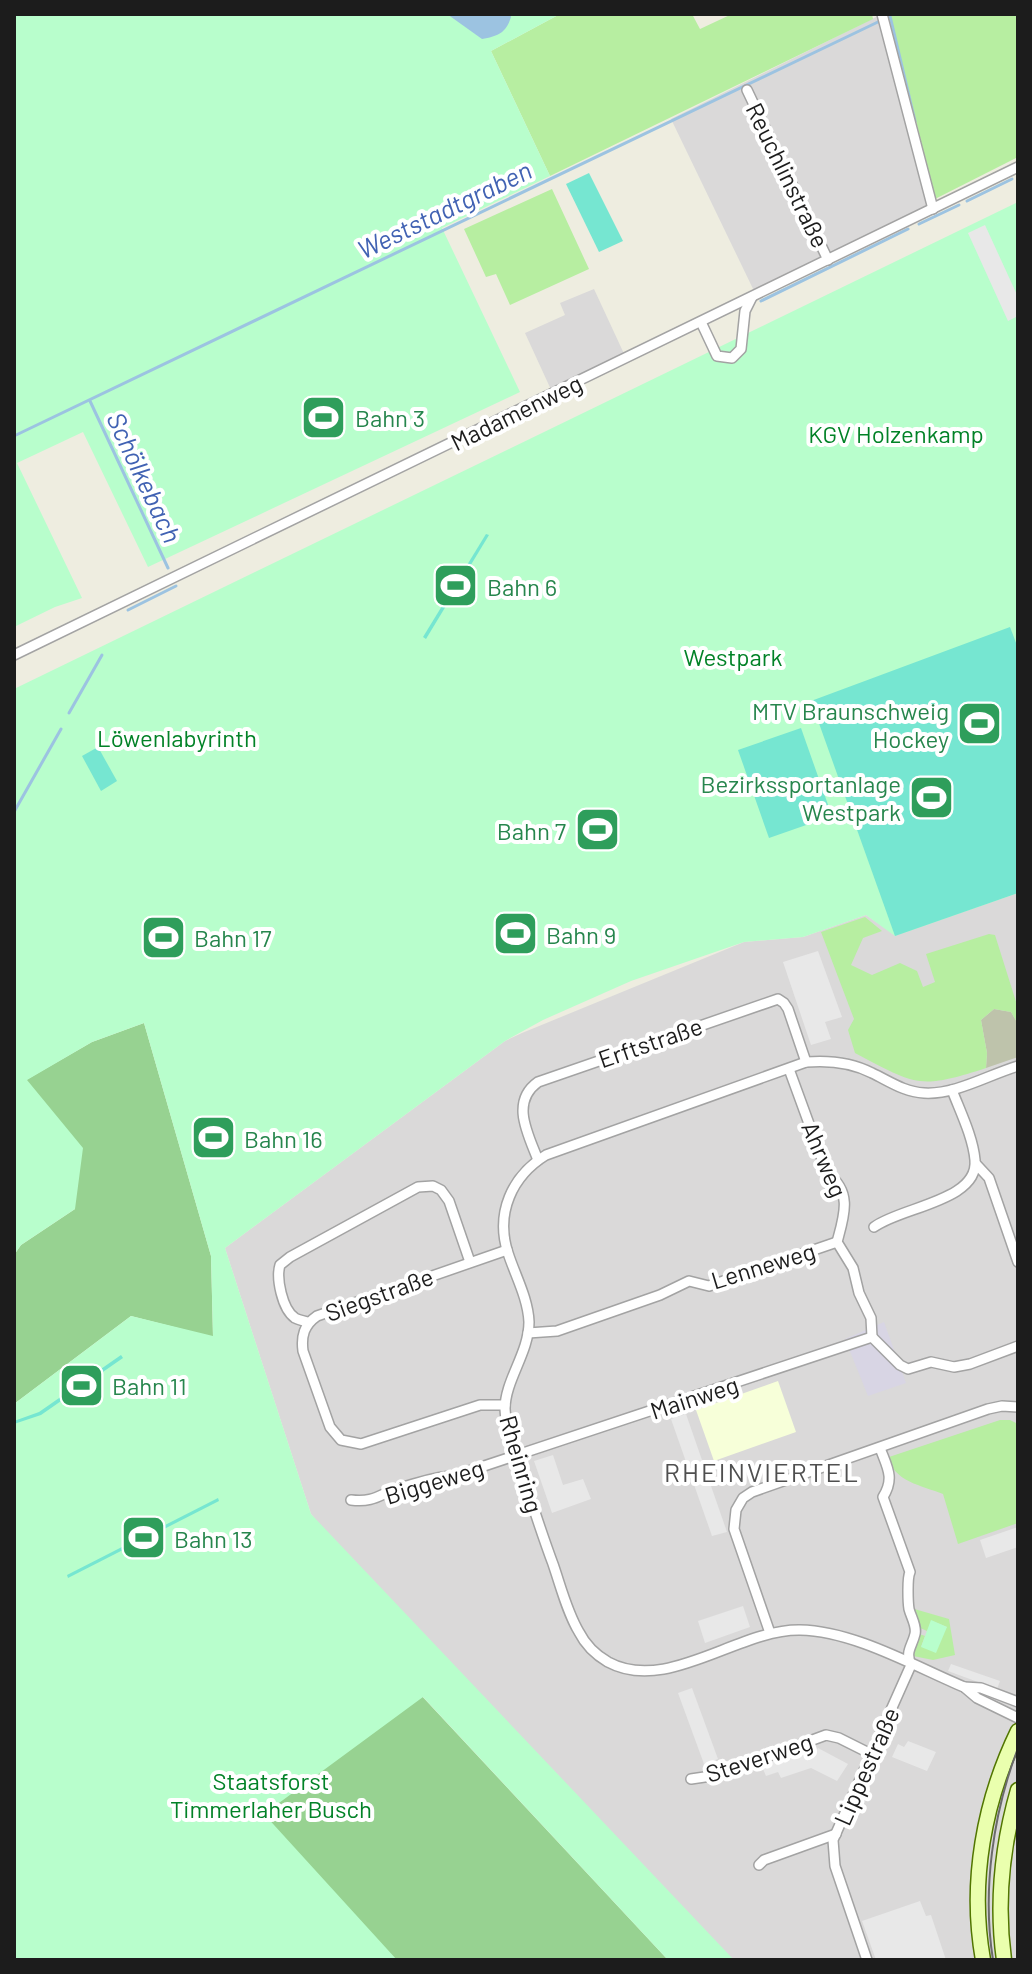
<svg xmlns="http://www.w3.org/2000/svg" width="1032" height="1974" font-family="Barlow,sans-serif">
	<rect width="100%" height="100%" fill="#eeede0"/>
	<!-- residential -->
	<g fill="#dad9d9">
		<polygon points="882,14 931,209 756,295 671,119"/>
		<polygon points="594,289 626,358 553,394 525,333 565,315 560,303"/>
		<polygon points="1018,893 1018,1960 671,1960 311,1514 225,1248 505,1041 522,1033 744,942 803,937 866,915 895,935"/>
	</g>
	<!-- education -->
	<polygon fill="#f7ffd9" points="778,1381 796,1432 714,1461 696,1410"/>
	<!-- construction -->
	<polygon fill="#bec3ab" points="994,1009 1011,1012 1018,1024 1018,1057 986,1068 987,1053 981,1020"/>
	<!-- grass -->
	<g fill="#b7eea1">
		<polygon points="560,14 692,14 700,29 732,14 872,14 873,19 550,176 491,51"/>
		<polygon points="890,14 1018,14 1018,157 935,199"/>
		<polygon points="552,189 589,269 510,305 496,274 486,277 464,229"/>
		<path d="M865,917L882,931L863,938L851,965L872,975L900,963L917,971L923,987L935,982L926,954L989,934L995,935L1018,1008V1024L1011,1012L994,1009L981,1020L987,1053L986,1068C919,1090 916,1085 855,1053L848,1030L854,1019L821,932Z"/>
		<path d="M1000,1420H1010L1018,1424V1523L958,1544L943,1494C923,1486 892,1481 889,1457Z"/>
		<polygon points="911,1608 949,1619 955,1655 933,1660 908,1655 917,1633 925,1636 921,1647 947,1627 932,1621 927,1631 918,1627"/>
	</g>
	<!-- forest -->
	<g fill="#97d291">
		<polygon points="144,1023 211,1256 213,1337 131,1316 14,1404 14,1255 21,1245 75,1209 26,1080 92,1042"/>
		<polygon points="14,1578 363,1633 668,1960 14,1960"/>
	</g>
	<!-- park -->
	<g fill="#b8fecc">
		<polygon points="14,14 560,14 491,51 550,176 442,228 520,392 148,567 83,432 17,463 82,598 55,607 14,627"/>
		<polygon points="1018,202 1018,893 895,936 866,915 803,937 744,942 631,981 543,1020 505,1041 225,1248 311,1514 734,1960 668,1960 423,1697 264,1814 397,1960 14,1960 14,1404 131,1316 213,1336 211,1256 144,1023 92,1042 27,1080 83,1148 75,1209 21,1245 14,1255 14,689"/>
		<polygon points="931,1620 947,1627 936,1653 921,1647"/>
	</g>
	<!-- pitch -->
	<g fill="#76e6d1">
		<polygon points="589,173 623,241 599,252 566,184"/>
		<polygon points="486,534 489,535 426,639 423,637"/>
		<polygon points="1010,627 1018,648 1018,893 895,936 811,701"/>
		<polygon points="801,728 832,816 769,838 738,750"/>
		<polygon points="98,747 117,781 101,791 82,756"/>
		<polygon points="121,1355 123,1358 41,1415 14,1424 14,1421 39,1412"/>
		<polygon points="218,1498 219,1501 68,1578 67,1575"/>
	</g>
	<!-- parking -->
	<g fill="#e8e8e8">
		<polygon points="985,225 1018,297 1018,316 1008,321 968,233"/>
		<polygon points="818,951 842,1017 825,1022 831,1039 811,1045 783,962"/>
		<polygon points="686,1414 727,1532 712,1536 671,1419"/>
		<polygon points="553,1455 563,1485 583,1479 591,1499 552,1513 534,1461"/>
		<polygon points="1018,1527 1018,1547 986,1558 980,1540"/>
		<polygon points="743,1606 750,1627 705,1643 698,1621"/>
		<polygon points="951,1664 1000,1681 997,1689 948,1671"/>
		<polygon points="692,1688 718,1759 704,1764 678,1693"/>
		<polygon points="908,1741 936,1752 927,1771 892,1757 898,1744 904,1747"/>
		<polygon points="809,1745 814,1754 818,1748 848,1764 837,1781 811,1768 781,1778 778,1772 766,1776 760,1762"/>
		<polygon points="920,1901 926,1916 931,1915 946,1960 876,1960 862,1921"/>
	</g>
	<!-- plaza -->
	<polygon fill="#d8d5e4" points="884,1322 906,1383 868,1396 845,1339"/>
	<!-- water -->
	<path fill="#9cc3e1" d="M447,14H510L511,17C506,33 498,36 482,39Z"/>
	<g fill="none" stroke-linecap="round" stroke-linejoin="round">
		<!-- stream -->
		<g stroke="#9cc3e1" stroke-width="3">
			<polyline points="890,16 915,121"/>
			<polyline points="967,201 1012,179"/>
			<polyline points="919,224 959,205"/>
			<polyline points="761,301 908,229"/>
			<polyline points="90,401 168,568"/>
			<polyline points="14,436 880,21"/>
			<polyline points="128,610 176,586"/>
			<polyline points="69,713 102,655"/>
			<polyline points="14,812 61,729"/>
		</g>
		<defs>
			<g id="street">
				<polyline points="882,14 933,209"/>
				<polyline points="747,90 828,260"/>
				<polyline points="701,322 717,356 732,358 741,349 745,311 752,297"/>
				<polyline points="14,655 1018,167"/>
				<path d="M1018,1066C988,1075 955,1095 924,1093C904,1092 889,1081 872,1073C851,1062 830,1060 806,1062L546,1155C512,1176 495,1213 508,1253C515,1275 528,1298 529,1322C529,1353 505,1380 505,1409C506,1429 514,1448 520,1467C531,1500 541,1532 553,1564C561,1587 567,1612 579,1632C585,1644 596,1655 608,1662C667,1694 738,1629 800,1630C854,1631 914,1666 964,1687L977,1698L1018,1718"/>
				<path d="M789,1069L827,1173C853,1192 844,1216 837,1242L853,1268L859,1293L871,1318L872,1337"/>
				<path d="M538,1160C528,1134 510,1102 538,1082L778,999L784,1003L788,1009L806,1062"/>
				<polyline points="976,1164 989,1178 1018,1262"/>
				<path d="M874,1227C901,1207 979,1201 975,1160C973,1137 960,1111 952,1090"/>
				<path d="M308,1322C304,1321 299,1320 295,1318C282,1309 276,1278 280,1265L290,1257L418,1187L433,1186L441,1190L449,1201L470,1262"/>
				<polyline points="528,1333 557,1331 660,1295 689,1281 709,1286 837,1242"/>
				<polyline points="872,1337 900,1365 908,1369 931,1362 954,1367 970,1364 1018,1346"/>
				<path d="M505,1405H480L361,1444L341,1440L330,1427L303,1351C301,1336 304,1325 317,1316L507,1250"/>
				<path d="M351,1500C376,1503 380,1493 402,1487C419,1483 436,1476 454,1476L872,1337"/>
				<polyline points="770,1633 734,1529 736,1510 743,1498 752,1492 988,1409 1002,1406 1018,1407"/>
				<polyline points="964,1687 981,1688 1018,1702"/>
				<polyline points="691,1779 718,1775 826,1735 839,1738 871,1754"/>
				<polyline points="759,1865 764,1860 836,1834"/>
				<path d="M867,1960L835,1866L833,1840L911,1665C905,1651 912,1647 915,1634C917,1626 911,1617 909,1609C908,1603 907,1578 910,1572L883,1497C895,1478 887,1467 880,1448"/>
			</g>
			<g id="secondary">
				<path d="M983,1960C969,1882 984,1801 1018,1731"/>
				<path d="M1004,1960C996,1902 1002,1846 1018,1790"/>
			</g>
		</defs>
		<!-- street casing -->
		<use href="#street" stroke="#a3a3a3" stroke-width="12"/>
		<!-- secondary casing -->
		<use href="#secondary" stroke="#517600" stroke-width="17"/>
		<!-- street -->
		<use href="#street" stroke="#fff" stroke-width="9"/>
		<!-- secondary -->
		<use href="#secondary" stroke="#eaffae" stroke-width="14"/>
		<!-- tram -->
		<path stroke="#6a6a6a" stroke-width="2" d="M993,1960C982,1891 993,1813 1018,1748"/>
	</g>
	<!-- icons -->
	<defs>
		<symbol id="stadium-square" viewBox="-11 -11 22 22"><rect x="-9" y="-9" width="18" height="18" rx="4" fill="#2e9e5b" stroke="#fff"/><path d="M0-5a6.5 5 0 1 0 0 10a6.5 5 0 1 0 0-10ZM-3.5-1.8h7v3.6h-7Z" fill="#fff"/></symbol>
	</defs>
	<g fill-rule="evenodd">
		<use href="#stadium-square" x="298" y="392" width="51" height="51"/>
		<use href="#stadium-square" x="430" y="560" width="51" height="51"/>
		<use href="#stadium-square" x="954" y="698" width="51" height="51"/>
		<use href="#stadium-square" x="906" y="772" width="51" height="51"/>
		<use href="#stadium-square" x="572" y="804" width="51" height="51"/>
		<use href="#stadium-square" x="490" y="908" width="51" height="51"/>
		<use href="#stadium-square" x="138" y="912" width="51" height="51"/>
		<use href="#stadium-square" x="188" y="1112" width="51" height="51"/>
		<use href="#stadium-square" x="56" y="1360" width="51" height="51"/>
		<use href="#stadium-square" x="118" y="1512" width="51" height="51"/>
	</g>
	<g text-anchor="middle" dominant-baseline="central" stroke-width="8" stroke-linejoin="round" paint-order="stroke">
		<!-- street labels -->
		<g font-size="24" fill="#1c1c1c" stroke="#fff">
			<text transform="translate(788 175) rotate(64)">Reuchlinstraße</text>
			<text transform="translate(516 412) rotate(-26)">Madamenweg</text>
			<text transform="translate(650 1042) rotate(-19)">Erftstraße</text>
			<text transform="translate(825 1159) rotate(67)">Ahrweg</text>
			<text transform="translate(763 1265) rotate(-17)">Lenneweg</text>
			<text transform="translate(379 1294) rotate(-20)">Siegstraße</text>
			<text transform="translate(694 1397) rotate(-18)">Mainweg</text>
			<text transform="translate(522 1464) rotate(74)">Rheinring</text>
			<text transform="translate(434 1481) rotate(-17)">Biggeweg</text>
			<text transform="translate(759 1757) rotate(-18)">Steverweg</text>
			<text transform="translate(866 1766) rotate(-66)">Lippestraße</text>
		</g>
		<!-- leisure labels -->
		<g font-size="24" fill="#27864d" stroke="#fff" text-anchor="start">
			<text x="355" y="417">Bahn 3</text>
			<text x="487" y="586">Bahn 6</text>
			<text x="949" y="710" text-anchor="end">MTV Braunschweig<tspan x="949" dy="28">Hockey</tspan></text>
			<text x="901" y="783" text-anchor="end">Bezirkssportanlage<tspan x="901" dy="28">Westpark</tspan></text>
			<text x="566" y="830" text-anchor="end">Bahn 7</text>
			<text x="546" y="934">Bahn 9</text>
			<text x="194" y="937">Bahn 17</text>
			<text x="244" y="1138">Bahn 16</text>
			<text x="112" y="1385">Bahn 11</text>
			<text x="174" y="1538">Bahn 13</text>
		</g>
		<!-- park labels -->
		<g font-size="24" fill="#028227" stroke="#fff">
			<text x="896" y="433">KGV Holzenkamp</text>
			<text x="733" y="656">Westpark</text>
			<text x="177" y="737">Löwenlabyrinth</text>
			<text x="271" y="1780">Staatsforst<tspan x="271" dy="28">Timmerlaher Busch</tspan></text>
		</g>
		<!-- water labels -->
		<g font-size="26" font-style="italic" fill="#4162b3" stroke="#fff">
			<text transform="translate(444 209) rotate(-26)">Weststadtgraben</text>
			<text transform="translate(145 477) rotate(65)">Schölkebach</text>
		</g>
		<!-- neighbourhood labels -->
		<g font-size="26" letter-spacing="2" fill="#4f4f4f" stroke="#fff">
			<text x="762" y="1471">RHEINVIERTEL</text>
		</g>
	</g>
	<!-- border -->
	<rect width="1032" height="1974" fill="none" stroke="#1c1c1c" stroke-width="32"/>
</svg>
